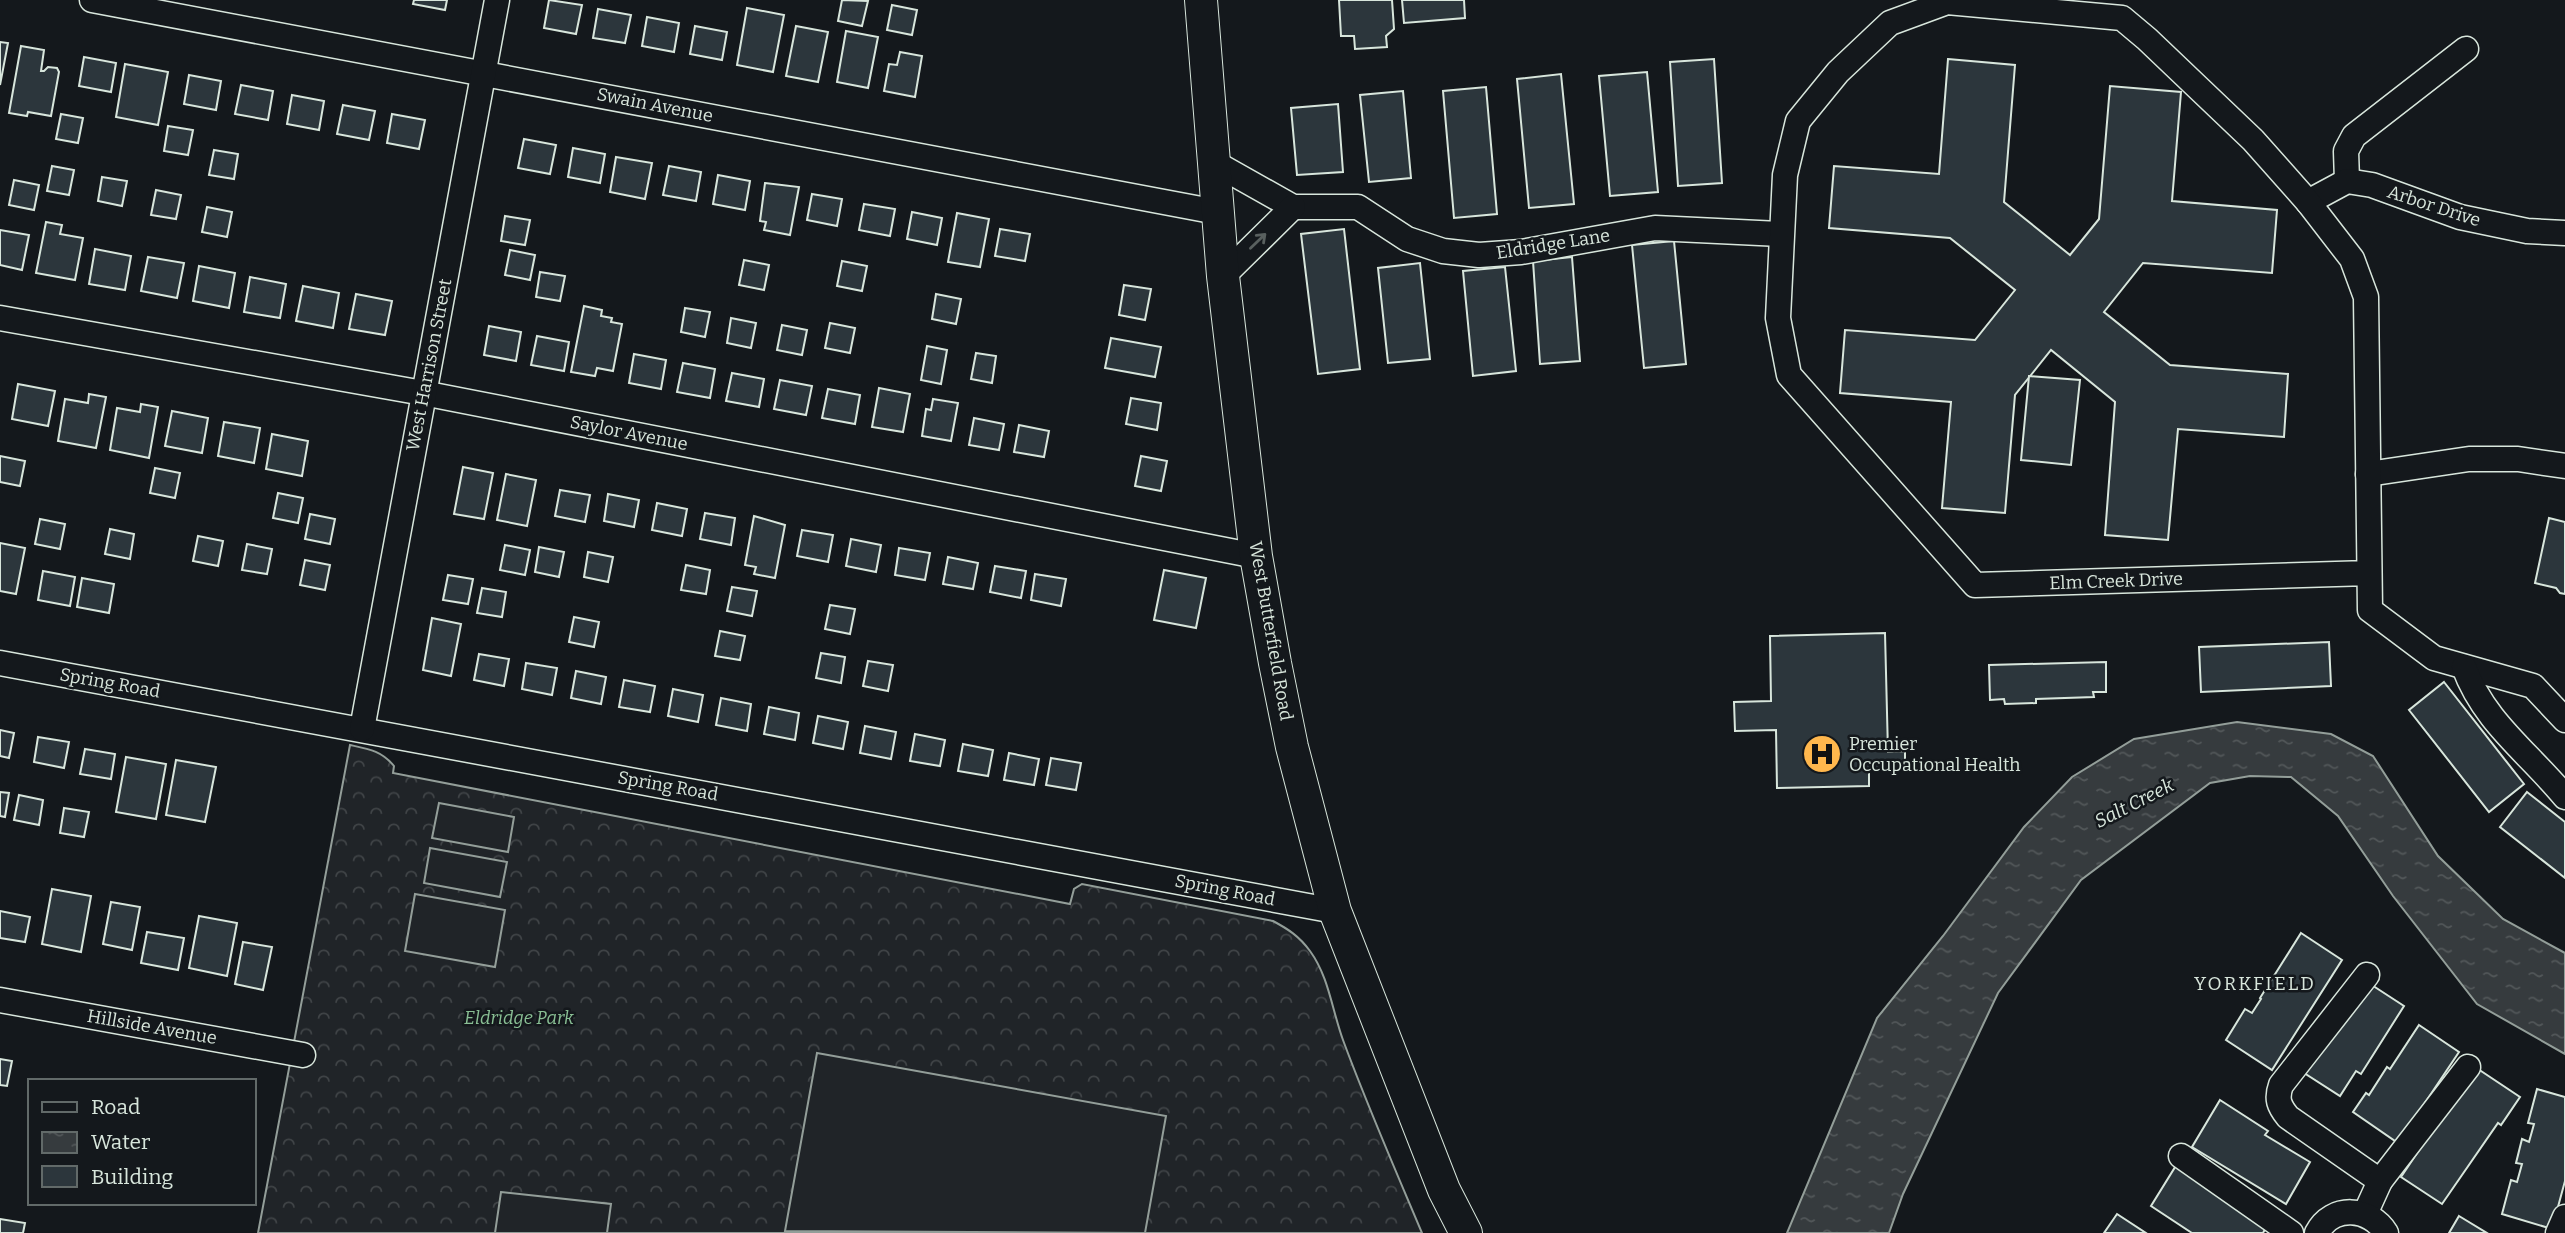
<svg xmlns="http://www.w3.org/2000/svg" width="2565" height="1233" font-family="Bitter,serif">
	<defs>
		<pattern id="forest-crowns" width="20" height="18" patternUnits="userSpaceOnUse" patternTransform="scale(1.75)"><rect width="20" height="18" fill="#202428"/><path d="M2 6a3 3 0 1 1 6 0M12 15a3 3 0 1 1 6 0" fill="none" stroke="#404447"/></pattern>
		<pattern id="water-ripples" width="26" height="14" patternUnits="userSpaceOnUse" patternTransform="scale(1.75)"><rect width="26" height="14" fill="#363b3e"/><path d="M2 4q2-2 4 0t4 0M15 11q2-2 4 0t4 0" fill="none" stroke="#525759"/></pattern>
	</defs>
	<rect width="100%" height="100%" fill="#14181c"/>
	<!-- forest -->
	<path fill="url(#forest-crowns)" stroke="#939e99" stroke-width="2" d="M350,745C369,749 382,751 394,766L393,773L1070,904L1074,889L1082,884L1273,921C1288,929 1299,936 1310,951C1329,977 1332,1010 1343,1040C1367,1105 1395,1169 1422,1233H258Z"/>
	<!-- pitch -->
	<g fill="#202428" stroke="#939e99" stroke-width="2">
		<polygon points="439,803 514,817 508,852 432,838"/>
		<polygon points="430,848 507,862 500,897 424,883"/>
		<polygon points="415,894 505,910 495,967 405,951"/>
		<polygon points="817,1053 1166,1116 1145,1233 785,1231"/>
		<polygon points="501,1192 611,1204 607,1233 495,1233"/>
	</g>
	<!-- water -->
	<polygon fill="url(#water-ripples)" stroke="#939e99" stroke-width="2" points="2237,722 2331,734 2373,756 2438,856 2503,919 2565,953 2565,1054 2477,1004 2393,896 2338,816 2291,777 2250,776 2210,783 2081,880 1998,993 1903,1194 1889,1233 1787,1233 1877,1018 1943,936 2024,827 2072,777 2134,739"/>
	<!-- building -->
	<g fill="#2c363c" stroke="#d8e6dc" stroke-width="2">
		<polygon points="414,0 447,0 445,10 413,4"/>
		<polygon points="549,0 582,5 576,34 544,28"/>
		<polygon points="842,0 868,1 862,26 838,21"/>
		<polygon points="1339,0 1392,0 1394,29 1386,36 1387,47 1355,49 1354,36 1341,36"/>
		<polygon points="1402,0 1464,0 1465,18 1404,23"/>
		<polygon points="892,5 917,10 912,35 887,30"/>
		<polygon points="747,8 784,15 773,72 737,65"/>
		<polygon points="598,9 631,15 625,43 593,38"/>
		<polygon points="647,17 679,23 674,52 642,46"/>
		<polygon points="695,26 727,32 722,60 690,54"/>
		<polygon points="796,26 828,32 818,82 786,76"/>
		<polygon points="846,31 878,37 868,88 837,82"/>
		<polygon points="0,42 8,43 0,85"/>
		<polygon points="21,46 44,50 41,71 44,71 48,67 57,68 59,72 51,116 28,112 27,116 9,113"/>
		<polygon points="900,52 922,56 915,97 884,91 889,64 897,65"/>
		<polygon points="84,57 116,63 111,92 79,86"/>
		<polygon points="1714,59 1722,183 1678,186 1670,62"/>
		<polygon points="1948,59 2015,65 2004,202 2070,255 2099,219 2110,86 2181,92 2172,201 2277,210 2272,273 2143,263 2104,312 2170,365 2288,374 2284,437 2178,429 2168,540 2105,535 2115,402 2051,350 2015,395 2005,513 1942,508 1951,402 1840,393 1845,330 1975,340 2015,290 1950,238 1829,228 1834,166 1939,174"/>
		<polygon points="125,64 168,72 158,125 116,117"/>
		<polygon points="1647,72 1658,192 1610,196 1599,76"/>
		<polygon points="1561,74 1574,204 1529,208 1517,79"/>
		<polygon points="189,75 221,81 216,110 184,104"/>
		<polygon points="241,85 273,91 268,120 235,114"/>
		<polygon points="1486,87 1497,214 1454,218 1443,91"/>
		<polygon points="1403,91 1411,178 1369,182 1360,95"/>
		<polygon points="292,95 324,101 319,130 287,124"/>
		<polygon points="1338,104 1343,172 1297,175 1291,108"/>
		<polygon points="343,105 375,111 369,140 337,134"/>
		<polygon points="61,114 83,118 78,143 56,139"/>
		<polygon points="392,114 425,120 419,149 387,143"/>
		<polygon points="168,126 193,130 188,155 164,151"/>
		<polygon points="524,139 556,145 550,174 518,168"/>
		<polygon points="573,148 605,154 600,183 568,177"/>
		<polygon points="214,150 238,154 234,179 209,175"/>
		<polygon points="616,157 652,163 645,199 610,192"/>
		<polygon points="52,166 74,170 69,195 47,191"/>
		<polygon points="669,166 701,172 696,201 663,195"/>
		<polygon points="718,175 750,181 745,210 713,204"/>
		<polygon points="102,177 127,181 122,206 98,201"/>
		<polygon points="14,180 39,185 34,210 9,205"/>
		<polygon points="765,183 799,187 790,235 764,230 766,222 760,221"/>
		<polygon points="156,190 181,195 176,219 151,215"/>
		<polygon points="812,194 842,199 837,226 807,220"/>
		<polygon points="864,204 895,209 890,236 859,230"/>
		<polygon points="207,207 232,212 227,237 202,232"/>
		<polygon points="912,212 942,218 937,245 907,239"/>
		<polygon points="957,213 989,219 980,267 948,262"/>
		<polygon points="505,216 530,220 525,245 501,241"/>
		<polygon points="46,222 62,225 60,234 83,238 75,280 36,273"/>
		<polygon points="1000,229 1030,234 1025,261 995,256"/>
		<polygon points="1344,229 1360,369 1318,374 1301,234"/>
		<polygon points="0,230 29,235 22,270 0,265"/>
		<polygon points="1674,241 1686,364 1644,368 1632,245"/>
		<polygon points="95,249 131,256 125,290 89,284"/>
		<polygon points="510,250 535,255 530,280 505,275"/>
		<polygon points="148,257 184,263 177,298 141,291"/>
		<polygon points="1572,257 1580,361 1540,364 1533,261"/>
		<polygon points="744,260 769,265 764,290 739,285"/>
		<polygon points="842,261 867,266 862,291 837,286"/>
		<polygon points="1420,263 1430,359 1388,363 1378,268"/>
		<polygon points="199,266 235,273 229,308 193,301"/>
		<polygon points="1505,267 1516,371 1473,376 1463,271"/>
		<polygon points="540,272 565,276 560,301 536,297"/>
		<polygon points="250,277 286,284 280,318 244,312"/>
		<polygon points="1124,285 1151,289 1145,320 1119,315"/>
		<polygon points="303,286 339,293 333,328 296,321"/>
		<polygon points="356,294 392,301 385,335 349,329"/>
		<polygon points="936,294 961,299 956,324 932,319"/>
		<polygon points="584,306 602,310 601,316 612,318 611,322 622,324 613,371 597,368 595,376 571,372"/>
		<polygon points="685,308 710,312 705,337 681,332"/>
		<polygon points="731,318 756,323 751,348 727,343"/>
		<polygon points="830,323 855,328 850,353 825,348"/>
		<polygon points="782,325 807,330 802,355 777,350"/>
		<polygon points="489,326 521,332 516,361 484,355"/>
		<polygon points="537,336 569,342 564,371 531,365"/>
		<polygon points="1111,338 1161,347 1155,377 1105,368"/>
		<polygon points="927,346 947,350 941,384 921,380"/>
		<polygon points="976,353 996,356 992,383 971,379"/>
		<polygon points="634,354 666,360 661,389 629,383"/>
		<polygon points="683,363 715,369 710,398 677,392"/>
		<polygon points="732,373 764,379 759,407 726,401"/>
		<polygon points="2029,376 2080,380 2071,465 2021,460"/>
		<polygon points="780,380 812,386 806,415 774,409"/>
		<polygon points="18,384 55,391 48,426 12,419"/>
		<polygon points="879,388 910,394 903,432 872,427"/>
		<polygon points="828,389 860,395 855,424 822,418"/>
		<polygon points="89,394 106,397 96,448 58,441 65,399 88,403"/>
		<polygon points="1131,398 1161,403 1157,430 1126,424"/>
		<polygon points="933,399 958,403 951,441 922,436 926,409 931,410"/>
		<polygon points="141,404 158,407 149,458 110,450 117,408 140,412"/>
		<polygon points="172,411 208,418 202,453 165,446"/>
		<polygon points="974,418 1004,424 999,450 969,445"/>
		<polygon points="224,422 260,428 254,463 218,456"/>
		<polygon points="1019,425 1049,431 1044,457 1014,452"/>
		<polygon points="272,434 308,441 302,476 266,469"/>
		<polygon points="0,456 25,461 20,486 0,482"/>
		<polygon points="1141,456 1167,461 1161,491 1135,486"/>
		<polygon points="463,467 493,473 484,519 454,514"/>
		<polygon points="155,468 180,473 175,498 150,493"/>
		<polygon points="506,474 536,480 527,526 497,520"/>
		<polygon points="560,490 590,495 585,522 555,516"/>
		<polygon points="278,493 303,498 298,523 273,518"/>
		<polygon points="608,494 639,500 634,527 604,521"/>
		<polygon points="657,503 687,509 682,536 652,530"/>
		<polygon points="705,513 735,518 731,545 700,539"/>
		<polygon points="310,514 335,519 330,544 305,539"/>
		<polygon points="754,516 785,525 775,578 754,574 756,567 745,565"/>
		<polygon points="2549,518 2565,522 2565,594 2560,593 2556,588 2535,583"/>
		<polygon points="40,519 65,524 60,549 35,544"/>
		<polygon points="110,529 134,534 130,559 105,554"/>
		<polygon points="802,530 833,535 828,562 797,556"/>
		<polygon points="198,536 223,541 218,566 193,561"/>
		<polygon points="851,539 881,545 876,572 846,566"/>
		<polygon points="0,543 25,548 16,594 0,591"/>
		<polygon points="247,544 272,549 267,574 242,570"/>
		<polygon points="505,545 530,550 525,575 500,570"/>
		<polygon points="539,547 564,552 559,577 535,572"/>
		<polygon points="899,548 930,553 925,580 895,575"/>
		<polygon points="588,552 613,557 608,582 584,577"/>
		<polygon points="948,557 978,563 973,589 943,584"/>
		<polygon points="305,560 330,565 325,590 300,585"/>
		<polygon points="686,565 710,570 706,594 681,590"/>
		<polygon points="995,566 1026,571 1021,598 990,592"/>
		<polygon points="1164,570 1206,578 1196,628 1154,620"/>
		<polygon points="43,571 75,577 70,606 38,600"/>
		<polygon points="1035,574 1066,579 1061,606 1031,600"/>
		<polygon points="448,575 473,579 468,604 443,600"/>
		<polygon points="82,578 114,584 109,613 77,607"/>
		<polygon points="732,587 757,591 752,616 727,611"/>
		<polygon points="482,588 506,592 502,617 477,613"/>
		<polygon points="830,605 855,609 850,634 825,629"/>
		<polygon points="574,617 599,622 594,647 569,642"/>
		<polygon points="432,618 461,624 451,676 423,670"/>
		<polygon points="720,631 745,636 740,660 715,656"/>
		<polygon points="1885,633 1888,752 1905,751 1905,769 1869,770 1869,786 1777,788 1776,730 1735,731 1734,702 1771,701 1770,636"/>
		<polygon points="2329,642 2331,686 2201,692 2199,647"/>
		<polygon points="821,653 845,657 841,683 816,678"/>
		<polygon points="479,654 509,659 504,686 474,680"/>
		<polygon points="868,661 893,665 888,691 863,686"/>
		<polygon points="2106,662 2106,692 2093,692 2094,697 2036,699 2036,703 2005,704 2004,699 1990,700 1989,665"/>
		<polygon points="526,663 557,668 552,695 522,689"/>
		<polygon points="576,671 606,677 601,704 571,698"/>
		<polygon points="624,680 655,686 650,712 619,707"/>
		<polygon points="2444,682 2524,784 2489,812 2409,710"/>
		<polygon points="673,689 703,695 698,722 668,716"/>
		<polygon points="721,698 751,704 747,731 716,725"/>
		<polygon points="769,707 799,713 795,740 764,734"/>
		<polygon points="818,716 848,722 843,749 813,743"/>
		<polygon points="865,726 896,732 891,759 860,753"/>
		<polygon points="0,730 14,733 9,758 0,756"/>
		<polygon points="915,734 945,740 940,766 910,761"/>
		<polygon points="38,737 69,742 64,768 34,762"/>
		<polygon points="963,744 993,750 988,776 958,771"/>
		<polygon points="85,749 115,754 111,779 80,774"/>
		<polygon points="1009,753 1039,759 1034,785 1004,780"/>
		<polygon points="126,757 166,764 156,819 116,812"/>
		<polygon points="1051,758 1081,763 1076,790 1046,785"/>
		<polygon points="176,760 216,767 205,822 166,815"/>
		<polygon points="0,792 9,793 5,817 0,816"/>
		<polygon points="2527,792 2565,822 2565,878 2500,827"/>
		<polygon points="19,795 43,800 39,825 14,820"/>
		<polygon points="64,808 89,812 84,837 60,833"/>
		<polygon points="52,889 91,896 81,952 42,944"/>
		<polygon points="111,902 140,907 132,950 103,944"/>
		<polygon points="0,911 30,917 25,942 0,938"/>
		<polygon points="199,916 237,923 227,976 189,968"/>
		<polygon points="147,932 184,938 178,970 141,963"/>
		<polygon points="2301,933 2342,960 2272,1070 2226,1040 2245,1009 2252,1013 2261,999 2260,998"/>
		<polygon points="243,942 272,947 263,990 235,984"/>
		<polygon points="2361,978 2404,1006 2361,1074 2356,1071 2340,1096 2301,1071"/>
		<polygon points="2419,1025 2459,1052 2398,1143 2353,1112 2366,1093 2369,1095 2387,1067 2390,1069"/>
		<polygon points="0,1059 12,1061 7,1086 0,1085"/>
		<polygon points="2475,1067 2520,1097 2501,1125 2498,1123 2442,1204 2401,1177"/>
		<polygon points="2537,1089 2565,1097 2565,1181 2552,1229 2502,1214 2511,1180 2517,1182 2522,1164 2516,1163 2522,1139 2529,1142 2534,1124 2528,1123"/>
		<polygon points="2220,1100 2268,1131 2265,1135 2310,1162 2286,1204 2192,1147"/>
		<polygon points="2177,1164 2269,1222 2263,1233 2192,1233 2151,1206"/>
		<polygon points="2117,1214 2146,1233 2104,1233"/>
		<polygon points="2459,1216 2487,1233 2449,1233"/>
		<polygon points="0,1219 25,1223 23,1233 0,1233"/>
	</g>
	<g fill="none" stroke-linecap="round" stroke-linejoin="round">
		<defs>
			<g id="minor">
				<polyline points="92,0 1217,212"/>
				<polyline points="1213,162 1293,207 1358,207 1407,239 1443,251 1479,255 1521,252 1655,228 1781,234"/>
				<polyline points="2347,181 2346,151 2354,136 2466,49"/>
				<polyline points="2308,202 2347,181 2372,185 2460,217 2527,231 2565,233"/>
				<polyline points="1223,276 1293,207"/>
				<polyline points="0,318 423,393 1256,556"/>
				<polyline points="2368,474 2469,459 2518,459 2565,466"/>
				<polyline points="2369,573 1975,585 1789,375 1778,318 1785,175 1798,121 1838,72 1890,23 1947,2 2122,18 2147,39 2253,140 2308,202 2352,259 2366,297 2370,610 2434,658 2533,686 2565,720"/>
				<polyline points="0,663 1335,911"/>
				<path d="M2464,667C2484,722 2528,752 2565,797"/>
				<polyline points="362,729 497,0"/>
				<path d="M2367,975L2281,1085C2276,1099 2279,1106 2288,1117L2380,1181"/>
				<polyline points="0,1000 303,1055"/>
				<polyline points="2181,1156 2291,1233"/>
				<polyline points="2365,1214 2380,1181 2468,1067"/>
				<path d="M2317,1233C2332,1204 2370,1207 2386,1233"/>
				<polyline points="2558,1233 2565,1217"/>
			</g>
			<polyline id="major" points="1201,0 1223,276 1256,556 1275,663 1292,747 1335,911 1444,1190 1466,1233"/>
		</defs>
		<!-- minor casing -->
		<use href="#minor" stroke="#d8e6dc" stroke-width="27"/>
		<!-- major casing -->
		<use href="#major" stroke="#d8e6dc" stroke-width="34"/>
		<!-- minor -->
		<use href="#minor" stroke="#14181c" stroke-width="24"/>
		<!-- major -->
		<use href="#major" stroke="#14181c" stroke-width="32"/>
	</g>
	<!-- one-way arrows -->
	<defs><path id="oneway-shaft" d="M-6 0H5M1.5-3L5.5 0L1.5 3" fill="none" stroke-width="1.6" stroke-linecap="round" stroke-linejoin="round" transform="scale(1.75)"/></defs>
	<use stroke="#59605f" href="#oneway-shaft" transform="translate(1258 241) rotate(-44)"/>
	<!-- icons -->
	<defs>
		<symbol id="hospital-disc" viewBox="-11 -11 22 22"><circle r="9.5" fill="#ffb74d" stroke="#14181c"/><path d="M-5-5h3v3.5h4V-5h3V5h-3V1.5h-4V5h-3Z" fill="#111"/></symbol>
	</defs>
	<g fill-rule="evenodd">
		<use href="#hospital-disc" x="1800" y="732" width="44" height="44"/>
	</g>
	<g text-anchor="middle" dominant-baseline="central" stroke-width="5" stroke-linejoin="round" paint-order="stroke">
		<!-- street labels -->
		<g font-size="18" fill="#d8e6dc" stroke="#14181c">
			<text transform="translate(655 105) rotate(11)">Swain Avenue</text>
			<text transform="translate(2434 206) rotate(18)">Arbor Drive</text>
			<text transform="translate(1553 244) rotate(-9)">Eldridge Lane</text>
			<text transform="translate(429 365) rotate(-79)">West Harrison Street</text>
			<text transform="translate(629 433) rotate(11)">Saylor Avenue</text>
			<text transform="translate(2116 581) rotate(-2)">Elm Creek Drive</text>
			<text transform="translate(1271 631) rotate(80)">West Butterfield Road</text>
			<text transform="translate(110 683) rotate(10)">Spring Road</text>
			<text transform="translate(668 786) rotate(10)">Spring Road</text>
			<text transform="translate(1225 890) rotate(11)">Spring Road</text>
			<text transform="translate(152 1027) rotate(10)">Hillside Avenue</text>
		</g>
		<!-- poi labels -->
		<g font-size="18" fill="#d8e6dc" stroke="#14181c" text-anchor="start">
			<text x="1849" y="744">Premier<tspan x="1849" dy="21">Occupational Health</tspan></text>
		</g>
		<!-- park labels -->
		<g font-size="18" font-style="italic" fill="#8ac095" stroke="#14181c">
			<text x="519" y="1018">Eldridge Park</text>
		</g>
		<!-- water labels -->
		<g font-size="19" font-style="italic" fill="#d8e6dc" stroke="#14181c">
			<text transform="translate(2134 803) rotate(-27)">Salt Creek</text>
		</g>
		<!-- neighbourhood labels -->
		<g font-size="19" letter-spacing="2" fill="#d8e6dc" stroke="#14181c">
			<text x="2255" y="983">YORKFIELD</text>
		</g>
	</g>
	<!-- legend -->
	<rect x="28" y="1079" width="228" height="126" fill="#14181c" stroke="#626a69" stroke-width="2"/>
	<rect x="42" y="1102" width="35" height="10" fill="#14181c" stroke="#626a69" stroke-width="2"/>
	<text x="91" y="1114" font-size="21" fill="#d8e6dc">Road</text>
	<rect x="42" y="1132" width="35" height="21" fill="url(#water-ripples)" stroke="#626a69" stroke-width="2"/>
	<text x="91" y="1149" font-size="21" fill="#d8e6dc">Water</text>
	<rect x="42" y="1166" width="35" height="21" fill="#2c363c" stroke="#626a69" stroke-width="2"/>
	<text x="91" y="1184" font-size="21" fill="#d8e6dc">Building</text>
</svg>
